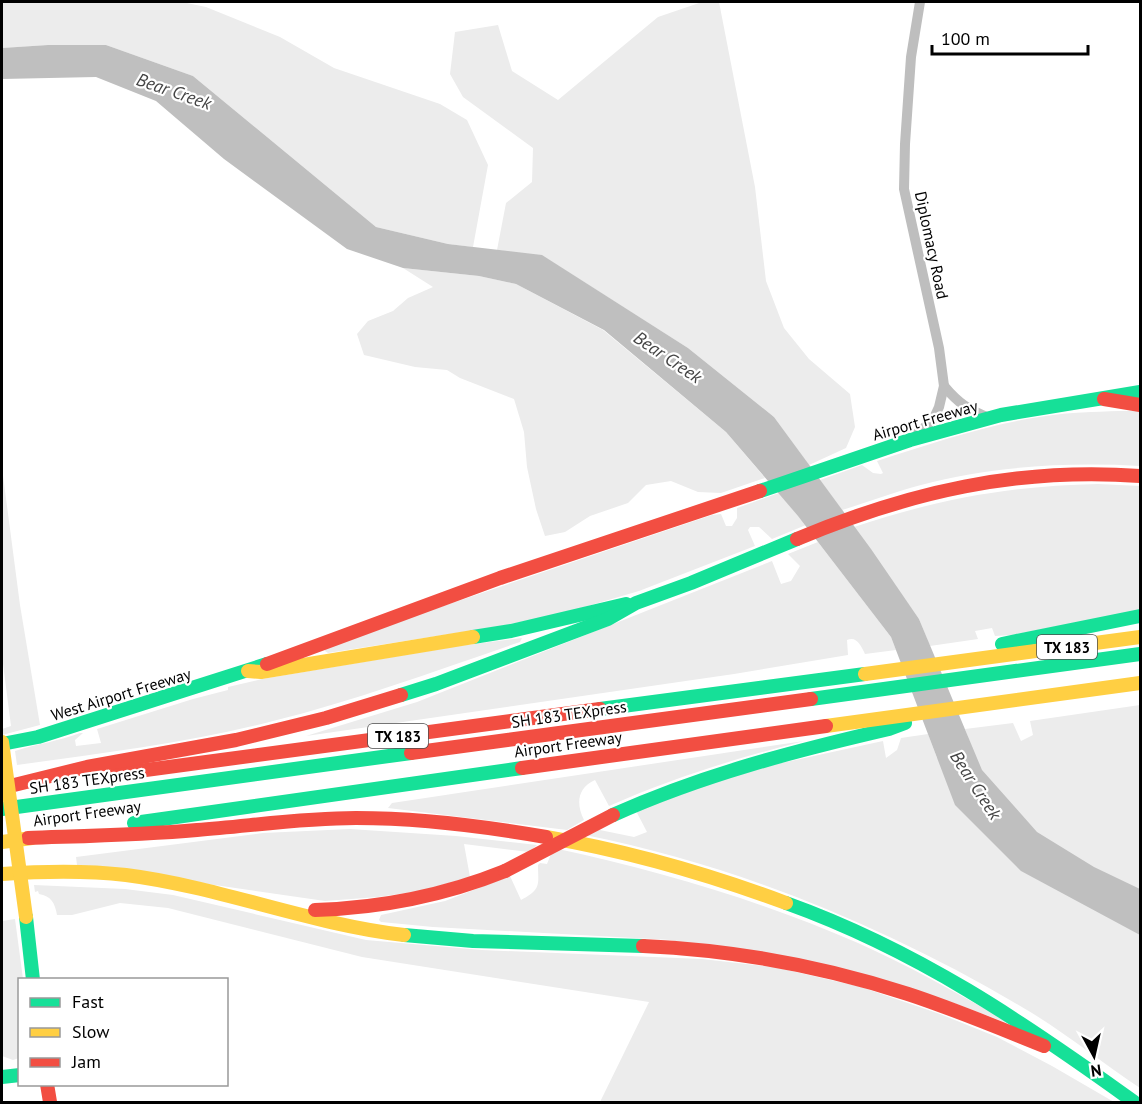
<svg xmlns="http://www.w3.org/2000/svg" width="1142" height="1104" font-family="'PT Sans',sans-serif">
	<rect width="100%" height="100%" fill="#fff"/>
	<!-- green -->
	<g fill="#ececec">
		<polygon points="2,2 182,2 206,7 280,37 334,68 440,104 467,120 488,165 473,247 448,244 376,227 193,76 106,45 48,45 2,48"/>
		<polygon points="702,2 719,2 755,187 766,281 784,328 809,359 850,394 855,427 846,448 809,465 774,417 688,348 546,258 497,250 506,203 532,182 533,148 463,97 450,74 455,32 498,25 512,71 558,100 658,17"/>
		<polygon points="403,268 479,276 516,284 603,330 726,432 765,478 721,493 698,492 671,481 646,485 628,503 590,516 565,532 545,536 536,509 527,467 524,432 514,399 460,378 447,370 415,367 364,355 357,334 368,321 393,311 408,298 433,287"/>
		<path d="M1119,411H1140V466C1067,462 992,466 921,485C894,492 868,502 842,510L820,480L862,465L873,473L881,474L883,473L877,461C933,443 988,424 1046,416C1070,412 1094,412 1119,411Z"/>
		<polygon points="2,468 20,605 40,725 2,735 2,729 11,726 2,656"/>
		<path d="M1098,484L1140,486V610L1012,635L995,636L992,628L975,631L978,639L930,646L919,619L854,527C938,499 1010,486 1098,484Z"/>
		<polygon points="779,493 806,525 772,539 759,527 750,527 748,530 755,546 639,591 564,613 501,626 328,653 325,651 324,648 331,644 712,515 721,514 726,526 732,526 737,518 737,508"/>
		<path d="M818,542L891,637L896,650L865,654C861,646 857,636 847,640L848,655L734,674L306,736L417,702L772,561L781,584L791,581L800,566L788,554Z"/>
		<path d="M522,638L520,642C438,670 357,700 273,721C189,743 103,753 17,765L15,751C37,744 59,741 80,733H83L75,740L76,746L101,743L97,729L193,699L228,690V687L262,679L458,646Z"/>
		<path d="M1140,705V1088C1104,1064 1069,1036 1032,1013C894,930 744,867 585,835L595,829L634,837L647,832L635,809L754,769L883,741L886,758L897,750L901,738L928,734L937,758H976L965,729L1013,723L1021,741L1033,735L1030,721Z"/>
		<path d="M804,741C737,758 672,778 609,806L595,780C577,788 576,804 584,820L567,830L388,808L392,803Z"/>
		<polygon points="350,829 456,836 537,845 529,852 464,844 470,877 420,891 378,897 325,901 77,865 76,857 263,833"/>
		<path d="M558,849C661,871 761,901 858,943C912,967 964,997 1015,1026L954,1003L671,940L433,927L381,922L379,920L381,915L445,901L510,876L521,900C542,889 538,884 538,865L540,863L547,864L551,854Z"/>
		<path d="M34,885L125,889L173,895L366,940L482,950L702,959L774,967L861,987L940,1014L997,1037L1052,1066L1114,1102H600L649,1002L362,957L168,908L120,903L72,915H57C55,903 51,896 39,894L38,891L35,892Z"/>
		<polygon points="15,919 23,979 20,980 19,1058 13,1060 2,1056 2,921"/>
	</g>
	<!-- water -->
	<polygon fill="#bfbfbf" points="48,45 106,45 193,76 376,227 448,244 542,255 688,348 774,417 871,549 919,619 982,770 1037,832 1094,867 1140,889 1140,935 1021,871 955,805 891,637 798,516 726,432 604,330 516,284 479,276 403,268 347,249 224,159 156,101 96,77 2,79 2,48"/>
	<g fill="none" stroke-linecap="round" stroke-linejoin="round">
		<!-- street -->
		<g stroke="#bebebe" stroke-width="10">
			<path d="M944,386C959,404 968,409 989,418"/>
			<polyline points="912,438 933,420 939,407 944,386 939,348 904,189 905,144 911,57 920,2"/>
		</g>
		<!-- fast -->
		<g stroke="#16e098" stroke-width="14">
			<polyline points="760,491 910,440 1001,415 1140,392"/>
			<polyline points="473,637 511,631 626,604"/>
			<polyline points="1002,644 1140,616"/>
			<polyline points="401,695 436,684 608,619 636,603 691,583 797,539"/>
			<polyline points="811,699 1140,654"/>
			<polyline points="600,709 865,674"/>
			<polyline points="2,744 38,737 267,664"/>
			<polyline points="2,809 411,753"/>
			<path d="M613,815C702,775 794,751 889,729L905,723"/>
			<polyline points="134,823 522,768"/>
			<path d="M786,903C917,950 1023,1022 1134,1102"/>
			<polyline points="26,917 33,980"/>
			<polyline points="404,935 473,941 643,946"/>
			<polyline points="2,1077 20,1075"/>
		</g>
		<!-- slow -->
		<g stroke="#ffcf43" stroke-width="14">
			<polyline points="248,671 261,672 473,637"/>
			<polyline points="865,674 1140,637"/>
			<polyline points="826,726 1140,683"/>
			<path d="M546,837C628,851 708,874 786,903"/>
			<polyline points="2,842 32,838"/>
			<path d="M2,874C44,871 84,870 126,875C220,887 309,924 404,935"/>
		</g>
		<!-- jam -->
		<g stroke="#f24e42" stroke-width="14">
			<polyline points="1104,399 1140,405"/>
			<path d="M797,539C909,492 1018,467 1140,476"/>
			<polyline points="267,664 500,578 760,491"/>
			<polyline points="411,753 811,699"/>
			<polyline points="522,768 826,726"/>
			<polyline points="116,774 600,709"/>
			<polyline points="2,788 87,767 236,740 326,718 401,695"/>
			<path d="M28,838C84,836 141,835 197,830C250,826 302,818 356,818C420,818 483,826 546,837"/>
			<path d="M315,910C381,908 443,896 505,871"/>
			<path d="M643,946C733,950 822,966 908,994C954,1009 999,1028 1044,1046"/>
			<polyline points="47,1084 50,1102"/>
		</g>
		<!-- slow-bridge -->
		<polyline stroke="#ffcf43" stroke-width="14" points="2,742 26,917"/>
		<!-- jam-bridge -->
		<polyline stroke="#f24e42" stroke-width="14" points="505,871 613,815"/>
	</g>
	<g text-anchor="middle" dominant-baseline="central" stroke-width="4.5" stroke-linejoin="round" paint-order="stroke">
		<!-- shield labels -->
		<g fill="#fff" stroke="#4c4c4c" stroke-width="1.5">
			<rect x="1037" y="635" width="60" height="24" rx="4.5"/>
			<rect x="368" y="724" width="60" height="24" rx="4.5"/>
		</g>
		<g font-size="15" font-weight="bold" fill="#000">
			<text x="1067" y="647">TX 183</text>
			<text x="398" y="736">TX 183</text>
		</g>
		<!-- street labels -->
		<g font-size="16" fill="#000" stroke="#fff">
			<text transform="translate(932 245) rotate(78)">Diplomacy Road</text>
			<text transform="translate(925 420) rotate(-16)">Airport Freeway</text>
			<text transform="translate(121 694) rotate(-17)">West Airport Freeway</text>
			<text transform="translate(569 714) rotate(-8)">SH 183 TEXpress</text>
			<text transform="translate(568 744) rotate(-8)">Airport Freeway</text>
			<text transform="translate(87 780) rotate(-8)">SH 183 TEXpress</text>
			<text transform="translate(87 813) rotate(-8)">Airport Freeway</text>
		</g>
		<!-- water labels -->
		<g font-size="18" font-style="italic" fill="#444" stroke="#fff">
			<text transform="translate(174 91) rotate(19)">Bear Creek</text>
			<text transform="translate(668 357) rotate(34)">Bear Creek</text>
			<text transform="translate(976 785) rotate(57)">Bear Creek</text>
		</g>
	</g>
	<!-- border -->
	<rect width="1142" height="1104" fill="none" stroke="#000000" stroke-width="6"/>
	<!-- legend -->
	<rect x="18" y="978" width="210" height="108" fill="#ffffff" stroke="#999999" stroke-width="1.5"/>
	<rect x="30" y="998" width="30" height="9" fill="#16e098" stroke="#999999" stroke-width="1.5"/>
	<text x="72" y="1008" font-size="18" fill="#000000">Fast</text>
	<rect x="30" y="1028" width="30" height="9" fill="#ffcf43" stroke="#999999" stroke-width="1.5"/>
	<text x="72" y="1038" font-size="18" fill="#000000">Slow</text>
	<rect x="30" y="1058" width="30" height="9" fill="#f24e42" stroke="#999999" stroke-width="1.5"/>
	<text x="72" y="1068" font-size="18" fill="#000000">Jam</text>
	<!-- north arrow -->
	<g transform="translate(1094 1056) rotate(172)" stroke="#ffffff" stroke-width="4.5" paint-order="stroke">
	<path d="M0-4.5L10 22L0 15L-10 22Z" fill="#000000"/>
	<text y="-9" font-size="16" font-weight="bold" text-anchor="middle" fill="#000000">N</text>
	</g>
	<!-- scale -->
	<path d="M932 45v9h156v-9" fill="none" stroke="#000000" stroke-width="3"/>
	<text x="941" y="45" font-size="18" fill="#000000" stroke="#ffffff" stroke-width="4.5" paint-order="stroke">100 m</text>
</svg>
